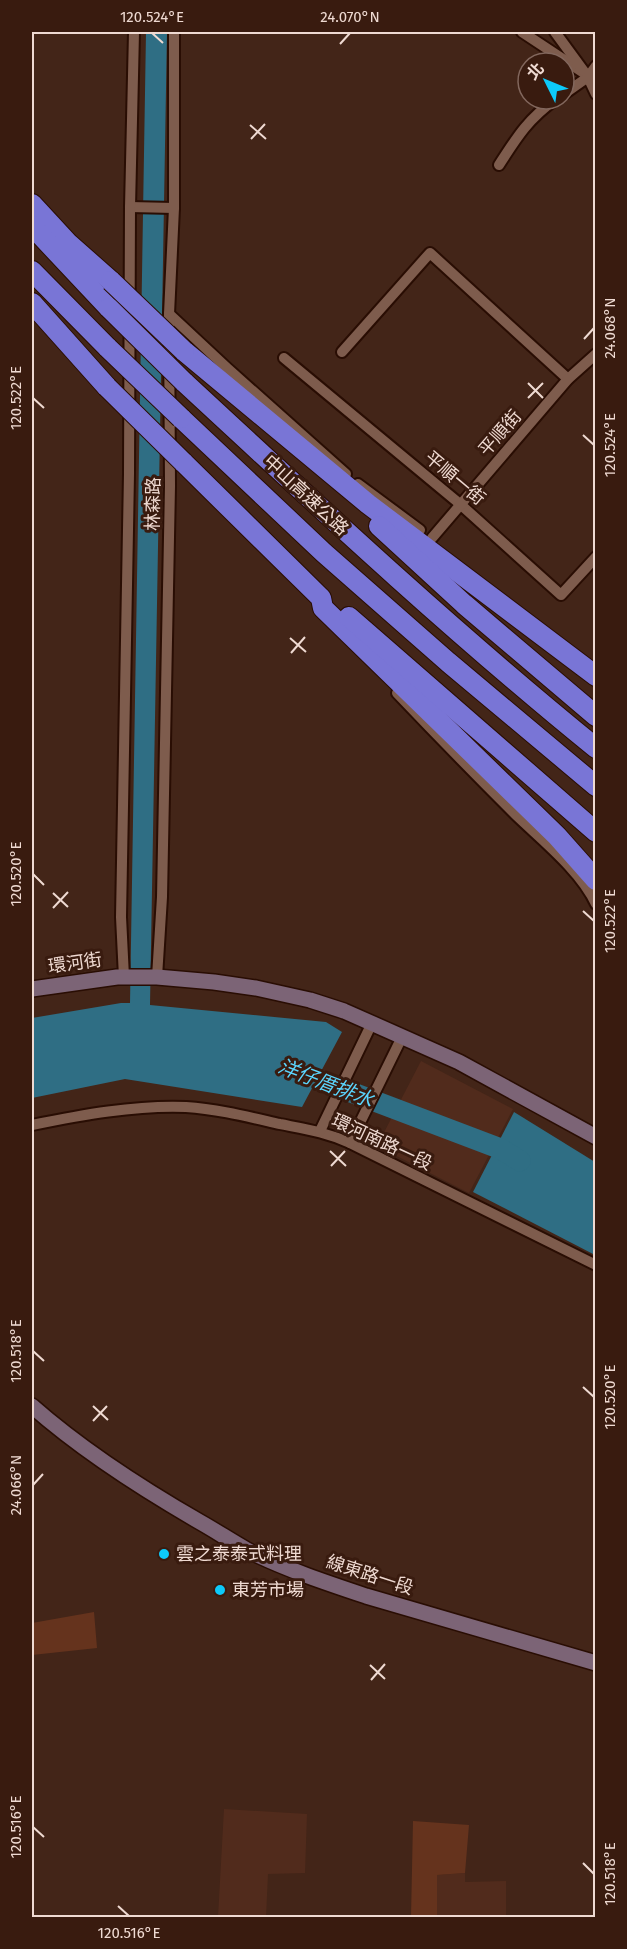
<svg xmlns="http://www.w3.org/2000/svg" width="627" height="1949" font-family="'Fira Sans','Noto Sans TC',sans-serif">
	<rect width="100%" height="100%" fill="#432518"/>
	<!-- built -->
	<g fill="#512b1c">
		<polygon points="421,1061 513,1109 469,1193 377,1146"/>
		<polygon points="224,1809 307,1814 305,1873 268,1874 266,1917 218,1917"/>
		<polygon points="465,1873 465,1882 506,1881 506,1917 437,1918 437,1875"/>
	</g>
	<!-- green -->
	<g fill="#65331d">
		<polygon points="94,1612 97,1648 32,1655 32,1623"/>
		<polygon points="413,1821 469,1825 465,1873 437,1875 437,1917 411,1917"/>
	</g>
	<!-- water -->
	<g fill="#2f6e84">
		<polygon points="146,32 167,32 150,1005 326,1022 342,1032 302,1107 125,1079 32,1098 32,1018 121,1003 130,1003"/>
		<polygon points="514,1112 595,1162 595,1255 473,1192"/>
	</g>
	<g fill="none" stroke-linecap="round" stroke-linejoin="round">
		<!-- river -->
		<polyline stroke="#2f6e84" stroke-width="21" points="290,1069 501,1149 520,1161"/>
		<defs>
			<g id="street">
				<polyline points="522,32 596,81"/>
				<polyline points="555,32 588,77 596,94"/>
				<polyline points="564,94 588,77 596,66"/>
				<path d="M499,165C517,137 528,119 556,99"/>
				<polyline points="130,207 174,208"/>
				<polyline points="169,314 227,368 346,474"/>
				<polyline points="342,352 430,253 568,379"/>
				<polyline points="284,358 460,504 561,595 596,557"/>
				<polyline points="358,484 420,530"/>
				<polyline points="432,538 568,379 596,354"/>
				<path d="M397,693C436,734 476,775 516,815C542,840 581,871 596,904"/>
				<polyline points="124,977 121,917 129,474 130,207 134,32"/>
				<polyline points="157,977 162,897 170,486 169,314 174,208 174,32"/>
				<path d="M32,1125C81,1115 135,1105 186,1107C218,1109 249,1117 280,1124C305,1129 326,1132 350,1143L596,1265"/>
				<polyline points="320,1131 372,1023"/>
				<polyline points="350,1143 402,1037"/>
			</g>
			<g id="secondary">
				<polyline points="32,989 117,977 157,977 214,982 256,988 310,1000 344,1011 459,1062 596,1137"/>
				<path d="M32,1406C83,1451 141,1488 200,1522C216,1531 231,1541 247,1550C285,1569 327,1583 366,1596L596,1663"/>
			</g>
			<g id="highway">
				<polyline points="32,204 68,243 111,281"/>
				<polyline points="32,226 109,308"/>
				<polyline points="32,271 108,348"/>
				<polyline points="32,303 107,387"/>
				<polyline points="184,351 368,504 596,676"/>
				<path d="M184,382C319,507 453,632 596,748"/>
				<polyline points="181,418 324,553 448,662 596,786"/>
				<polyline points="183,462 321,598 323,608 557,836 596,880"/>
				<polyline points="379,526 464,604 596,716"/>
				<polyline points="349,617 596,832"/>
			</g>
		</defs>
		<!-- street casing -->
		<use href="#street" stroke="#290d03" stroke-width="14"/>
		<!-- secondary casing -->
		<use href="#secondary" stroke="#290d03" stroke-width="18"/>
		<!-- highway casing -->
		<use href="#highway" stroke="#290d03" stroke-width="22"/>
		<!-- street -->
		<use href="#street" stroke="#7e5c4d" stroke-width="10"/>
		<!-- secondary -->
		<use href="#secondary" stroke="#7c6476" stroke-width="15"/>
		<!-- highway -->
		<use href="#highway" stroke="#7975d6" stroke-width="20"/>
		<defs>
			<g id="highway-bridge">
				<polyline points="111,281 184,351"/>
				<polyline points="109,308 184,382"/>
				<polyline points="108,348 181,418"/>
				<polyline points="107,387 183,462"/>
			</g>
		</defs>
		<!-- highway-bridge casing -->
		<use href="#highway-bridge" stroke="#290d03" stroke-width="22" stroke-linecap="butt"/>
		<!-- highway-bridge -->
		<use href="#highway-bridge" stroke="#7975d6" stroke-width="20"/>
	</g>
	<!-- ticks -->
	<path fill="none" stroke="#efdad2" stroke-width="2" d="M152,33L163,43M340,44L350,33M250,125L266,139M251,139L265,124M584,339L594,328M528,383L543,398M33,398L44,408M528,398L543,383M583,435L594,445M290,638L306,652M291,653L305,637M33,874L44,885M53,893L68,907M53,908L68,892M583,911L594,921M330,1151L346,1166M331,1166L345,1151M33,1351L44,1361M583,1387L594,1397M93,1406L108,1420M93,1421L107,1406M33,1485L43,1474M370,1665L385,1679M371,1680L385,1664M33,1827L44,1837M583,1863L594,1874M118,1906L129,1916"/>
	<!-- markers -->
	<g fill="#0dcafa" stroke="#391b0f" stroke-width="2">
		<circle cx="164" cy="1554" r="6"/>
		<circle cx="220" cy="1590" r="6"/>
	</g>
	<g text-anchor="middle" dominant-baseline="central" stroke-width="6" stroke-linejoin="round" paint-order="stroke">
		<!-- street labels -->
		<g font-size="18" fill="#efdad2" stroke="#391b0f">
			<text transform="translate(500 433) rotate(-49)">平順街</text>
			<text transform="translate(455 478) rotate(40)">平順一街</text>
			<text transform="translate(306 495) rotate(43)">中山高速公路</text>
			<text transform="translate(153 504) rotate(-89)">林森路</text>
			<text transform="translate(75 963) rotate(-8)">環河街</text>
			<text transform="translate(382 1142) rotate(25)">環河南路一段</text>
			<text transform="translate(370 1575) rotate(18)">線東路一段</text>
		</g>
		<!-- poi labels -->
		<g font-size="18" fill="#efdad2" stroke="#391b0f" text-anchor="start">
			<text x="176" y="1554">雲之泰泰式料理</text>
			<text x="232" y="1590">東芳市場</text>
		</g>
		<!-- water labels -->
		<g font-size="20" font-style="italic" fill="#5bd4fc" stroke="#391b0f">
			<text transform="translate(326 1083) rotate(21)">洋仔厝排水</text>
		</g>
	</g>
	<!-- border -->
	<rect width="627" height="1949" fill="none" stroke="#391b0f" stroke-width="66"/>
	<!-- north arrow -->
	<g transform="translate(546 81) rotate(313)"><circle r="28" fill="#391b0f" stroke="#82675d" stroke-width="1.5"/>
	<path d="M0-4.5L10 22L0 15L-10 22Z" fill="#0dcafa"/>
	<text y="-9" font-size="16" font-weight="bold" text-anchor="middle" fill="#efdad2">北</text>
	</g>
	<rect x="33" y="33" width="561" height="1883" fill="none" stroke="#efdad2" stroke-width="2"/>
	<g font-size="15" text-anchor="middle" fill="#efdad2">
		<text x="152" y="22">120.524°E</text>
		<text x="350" y="22">24.070°N</text>
		<text transform="translate(610 328) rotate(-90)" y="5">24.068°N</text>
		<text transform="translate(16 398) rotate(-90)" y="5">120.522°E</text>
		<text transform="translate(610 445) rotate(-90)" y="5">120.524°E</text>
		<text transform="translate(16 874) rotate(-90)" y="5">120.520°E</text>
		<text transform="translate(610 921) rotate(-90)" y="5">120.522°E</text>
		<text transform="translate(16 1351) rotate(-90)" y="5">120.518°E</text>
		<text transform="translate(610 1397) rotate(-90)" y="5">120.520°E</text>
		<text transform="translate(16 1485) rotate(-90)" y="5">24.066°N</text>
		<text transform="translate(16 1827) rotate(-90)" y="5">120.516°E</text>
		<text transform="translate(610 1874) rotate(-90)" y="5">120.518°E</text>
		<text x="129" y="1938">120.516°E</text>
	</g>
</svg>
